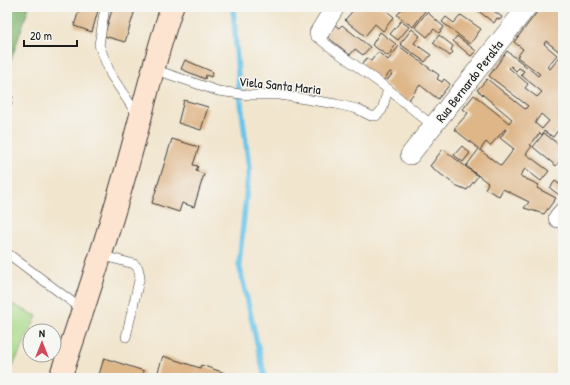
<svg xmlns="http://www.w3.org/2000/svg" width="570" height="385" font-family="'Patrick Hand',sans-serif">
	<rect width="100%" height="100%" fill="#f6f6f2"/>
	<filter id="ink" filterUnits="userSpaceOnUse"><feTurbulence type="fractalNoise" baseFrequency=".025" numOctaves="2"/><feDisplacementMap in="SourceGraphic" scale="8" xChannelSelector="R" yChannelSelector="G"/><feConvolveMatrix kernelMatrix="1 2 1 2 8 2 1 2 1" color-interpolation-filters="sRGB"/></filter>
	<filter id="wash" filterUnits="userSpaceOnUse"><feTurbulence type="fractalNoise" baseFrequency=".012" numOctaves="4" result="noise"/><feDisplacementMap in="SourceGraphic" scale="16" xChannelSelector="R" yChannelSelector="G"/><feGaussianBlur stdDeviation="0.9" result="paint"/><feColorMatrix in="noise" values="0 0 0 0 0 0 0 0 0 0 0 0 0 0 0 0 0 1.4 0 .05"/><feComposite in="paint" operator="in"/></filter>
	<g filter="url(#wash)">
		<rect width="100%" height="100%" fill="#f1e5ce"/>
		<!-- green -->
		<polygon fill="#a7d887" stroke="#627a52" points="7,302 37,316 7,378"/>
		<!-- forest -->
		<polygon fill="#85b874" stroke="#506a48" points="7,7 29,7 10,63 7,61"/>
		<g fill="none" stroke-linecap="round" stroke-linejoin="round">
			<!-- stream -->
			<polyline stroke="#6bc4e9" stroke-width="5.5" points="233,7 239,87 249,168 239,264 265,378"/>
		</g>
		<g id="blocks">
			<!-- building -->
			<g fill="#deb688" fill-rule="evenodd">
				<polygon points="80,7 99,7 92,32 74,26"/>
				<polygon points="113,7 136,7 125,42 104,36"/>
				<polygon points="353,7 382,7 394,17 383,31 375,24 365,36 345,20 355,8"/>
				<polygon points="404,7 410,7 412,8 413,7 428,7 413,27 397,15"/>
				<polygon points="480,7 488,7 502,17 500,20 497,18 494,23 477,10"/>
				<path d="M541,7H563V86L560,89L563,92V121L561,124L562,125L553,137L544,131L542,135L540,133L530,145L532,146L526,154L549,171L541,181L525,169L520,176L539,185L537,188L556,198L544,214L524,208L529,202L503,189L499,196L485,189L488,183L466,166L479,149L454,129L468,113L463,109L474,95L509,123L512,119L477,90L487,79L525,109L528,106L489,76L507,51L538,76L540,74L517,57L523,49L514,42ZM546,41L562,54L550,69L547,67L557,55L544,44ZM511,66L516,71L519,68L524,71L521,75L542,92L537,97L525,88L528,84L509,68ZM541,114L549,121L542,129L535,123ZM505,129L506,130L500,138L514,149L501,166L480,150L486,142L490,146Z"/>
				<polygon points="427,12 444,27 439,33 434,29 427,37 415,27"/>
				<polygon points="461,15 481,29 470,44 442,22 446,17 454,23"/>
				<polygon points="401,21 409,27 398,40 390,34"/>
				<polygon points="334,24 339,28 342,25 370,47 363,55 355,49 350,55 325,35"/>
				<polygon points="412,29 420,36 414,43 431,55 425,62 400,44"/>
				<polygon points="380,32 396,44 388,56 372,45"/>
				<polygon points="439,35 453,46 451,50 453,52 450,56 433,43"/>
				<polygon points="457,36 476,51 471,56 453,41"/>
				<polygon points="399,46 439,75 437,79 442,82 444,79 450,84 438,99 420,85 407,102 384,84 393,73 390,72 382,82 361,65 367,58 371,61 378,52 388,60"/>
				<polygon points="185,60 213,72 211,77 206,75 205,79 181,69"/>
				<polygon points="7,93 13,97 10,101 12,103 7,111"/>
				<polygon points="184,100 208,107 201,130 178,123"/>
				<polygon points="544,133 563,148 563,157 556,166 533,147"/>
				<polygon points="172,139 199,147 193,165 198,166 196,171 204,174 194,207 182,203 179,212 152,203"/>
				<polygon points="462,146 470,153 463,162 454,155"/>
				<polygon points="443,149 478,176 467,190 455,185 430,166"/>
				<polygon points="555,181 563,187 563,190 559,195 550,188"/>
				<polygon points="163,356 200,368 201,365 225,373 224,378 156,378"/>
				<polygon points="104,358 144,371 142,378 98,378"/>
			</g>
		</g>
	</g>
	<g filter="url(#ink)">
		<use href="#blocks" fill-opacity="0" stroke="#3c3a37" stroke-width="1"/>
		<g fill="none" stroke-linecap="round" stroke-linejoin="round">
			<defs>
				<g id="lane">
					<polyline points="105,7 99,45 111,75 138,116"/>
					<polyline points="319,33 320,38 322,41 388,89 433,126"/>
					<polyline points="153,69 218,91 248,95 280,95 336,104 357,109 371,116 376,116 382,110 388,89"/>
					<polyline points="7,253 83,310"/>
					<polyline points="100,255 134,264 138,268 140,276 126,337"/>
				</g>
				<g id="street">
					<polyline points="319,33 335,7"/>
					<polyline points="410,155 527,7"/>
					<polyline points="558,218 563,212"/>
				</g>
				<path id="secondary" d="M60,378C84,308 107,238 127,167C142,114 154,60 172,7"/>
			</defs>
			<!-- lane casing -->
			<use href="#lane" stroke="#3c3a37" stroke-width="10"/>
			<!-- street casing -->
			<use href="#street" stroke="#3c3a37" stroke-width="20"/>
			<!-- secondary casing -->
			<use href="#secondary" stroke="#3c3a37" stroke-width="24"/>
			<!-- lane -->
			<use href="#lane" stroke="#fff" stroke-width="9"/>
			<!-- street -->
			<use href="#street" stroke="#fff" stroke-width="19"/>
			<!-- secondary -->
			<use href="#secondary" stroke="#fde4d0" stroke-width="22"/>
		</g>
	</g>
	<g text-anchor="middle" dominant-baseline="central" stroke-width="3" stroke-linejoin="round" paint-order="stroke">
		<!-- street labels -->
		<g font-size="13" fill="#1c1c1c" stroke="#f6f6f2">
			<text transform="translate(469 81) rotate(-52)">Rua Bernardo Peralta</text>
			<text transform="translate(280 85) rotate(6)">Viela Santa Maria</text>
		</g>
	</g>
	<!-- margin -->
	<rect width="570" height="385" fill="none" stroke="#f6f6f2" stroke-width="24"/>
	<!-- north arrow -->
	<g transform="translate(42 343)"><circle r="19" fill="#f6f6f2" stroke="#9f9f9c"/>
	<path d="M0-3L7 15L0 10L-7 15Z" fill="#d1495b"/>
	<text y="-6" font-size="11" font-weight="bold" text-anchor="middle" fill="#1c1c1c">N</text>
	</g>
	<!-- scale -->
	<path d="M24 40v6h53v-6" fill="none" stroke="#1c1c1c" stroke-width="2"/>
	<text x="30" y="40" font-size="12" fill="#1c1c1c" stroke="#f6f6f2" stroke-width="3" paint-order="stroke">20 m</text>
</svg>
